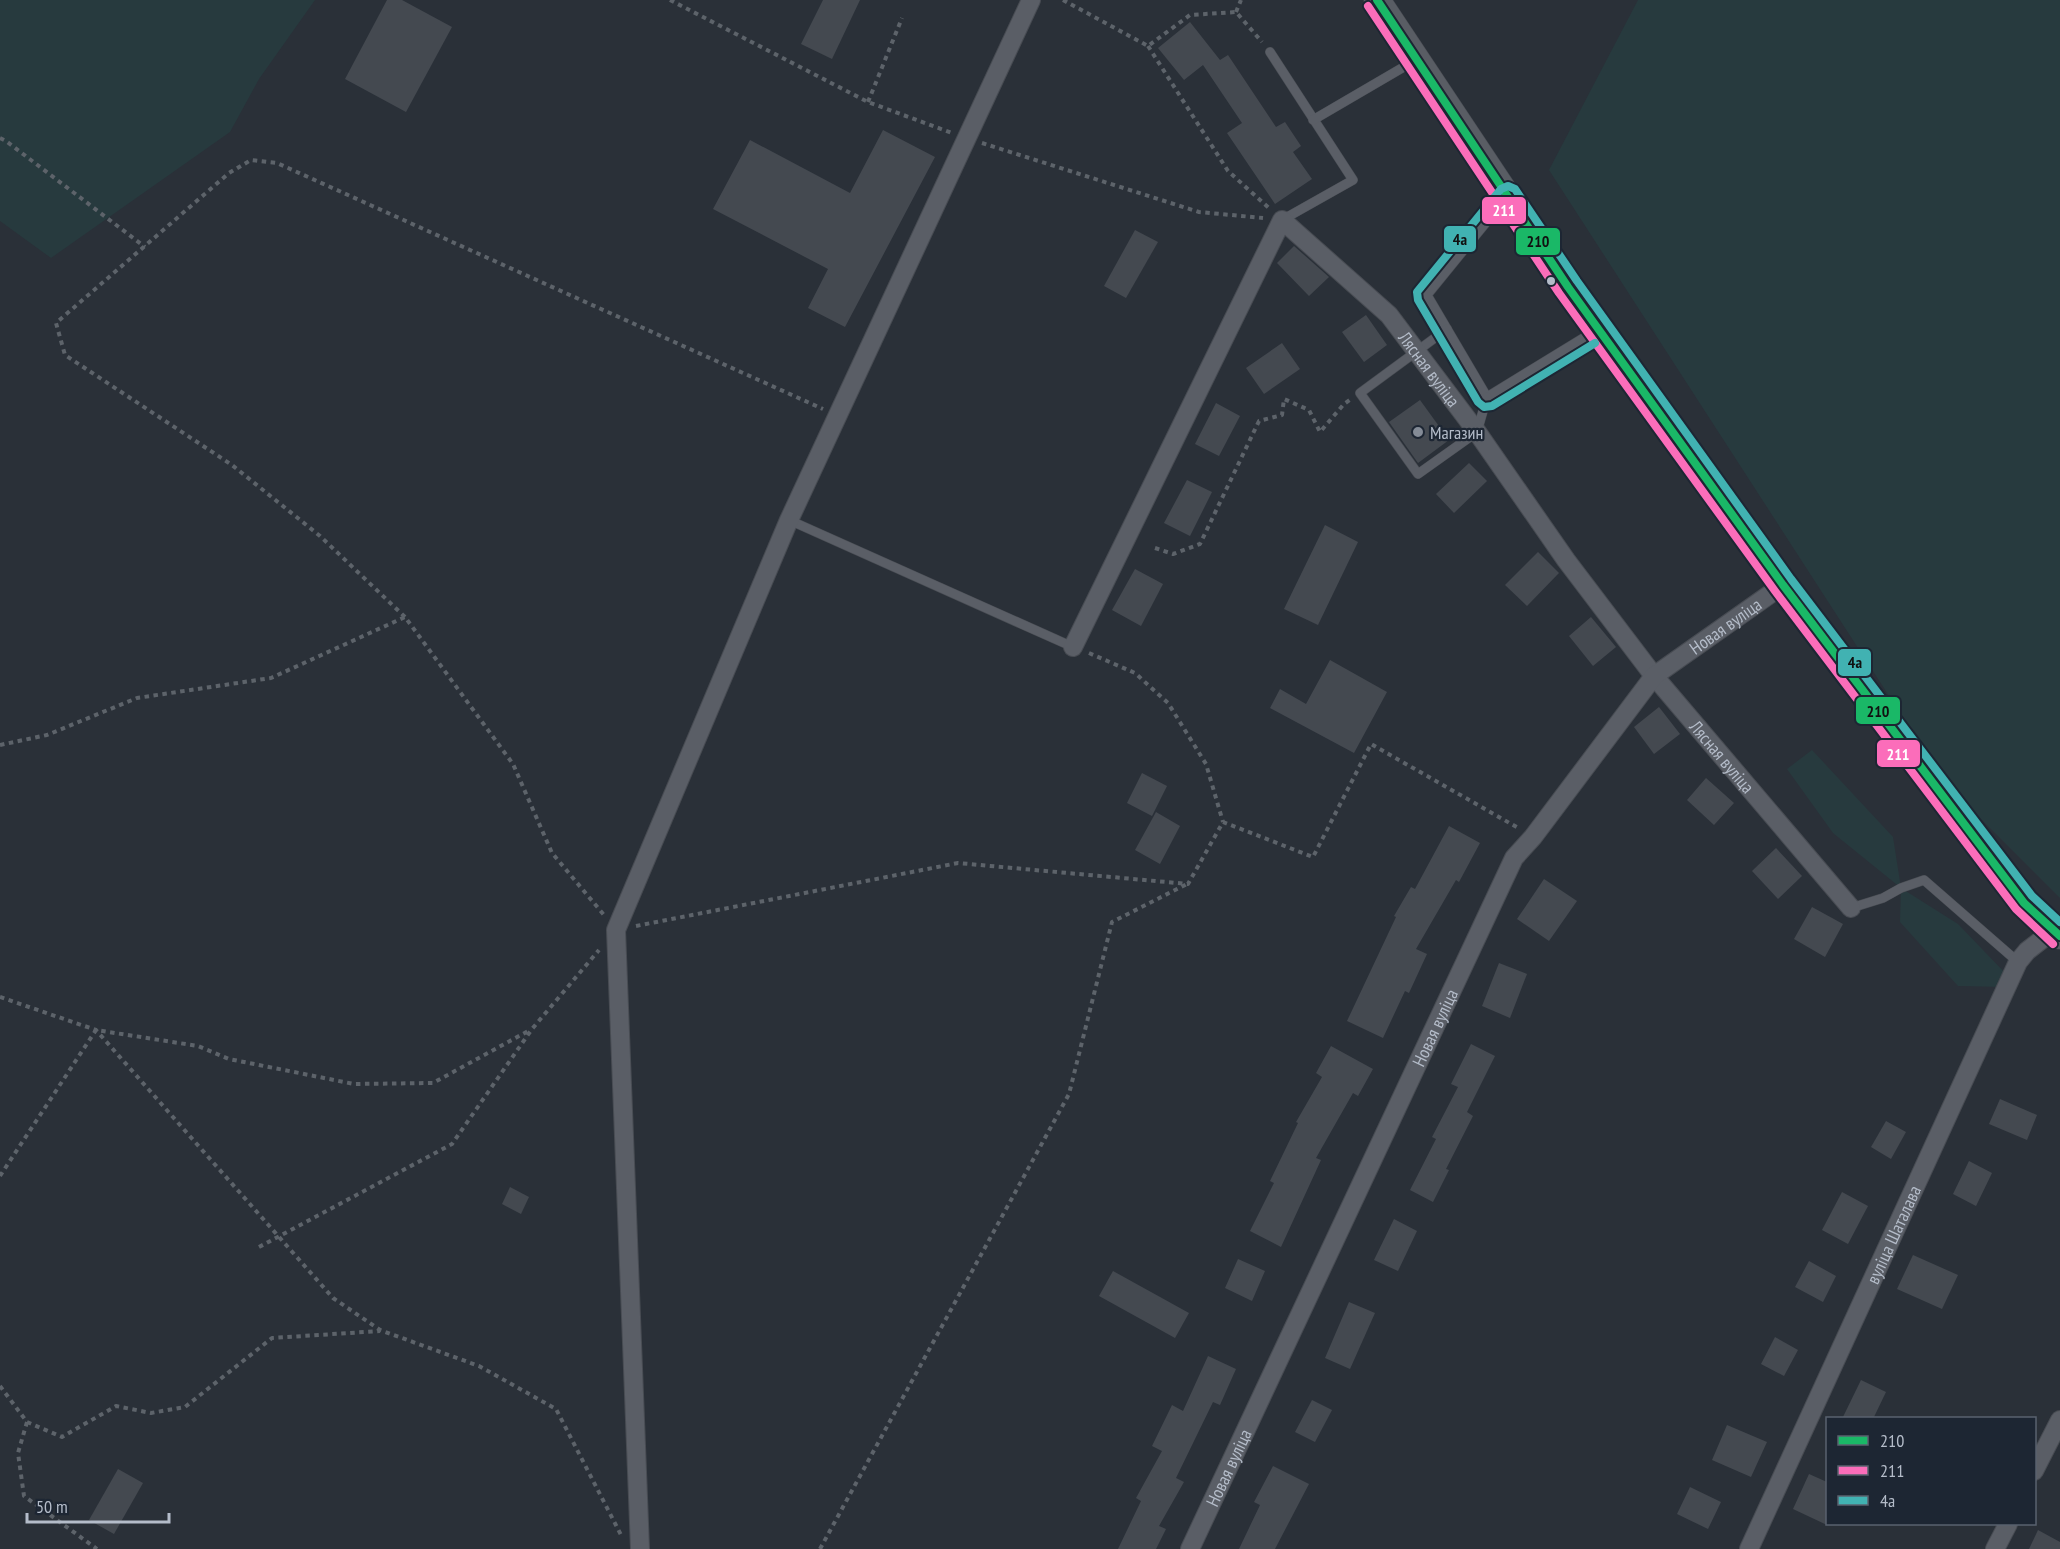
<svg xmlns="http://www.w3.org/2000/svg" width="2060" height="1549" font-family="'PT Sans Narrow',sans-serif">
	<rect width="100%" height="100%" fill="#2a3038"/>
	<!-- green -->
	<g fill="#273a3e">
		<polygon points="0,0 315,0 259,79 230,132 51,258 0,221"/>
		<polygon points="1638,0 2060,0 2060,898 1946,784 1549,170"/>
		<polygon points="1812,750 1893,837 1901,888 1958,924 2007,975 2007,987 1958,986 1900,922 1901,888 1833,833 1787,769"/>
	</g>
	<!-- building -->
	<g fill="#444950">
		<polygon points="387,0 402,0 452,27 406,112 345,79"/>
		<polygon points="823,0 860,0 832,59 801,44"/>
		<polygon points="1190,22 1220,60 1228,55 1276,127 1285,122 1301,146 1293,152 1312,179 1275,204 1227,133 1242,123 1203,65 1184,80 1158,48"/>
		<polygon points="883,130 935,157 845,327 808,308 828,269 713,209 750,140 850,193"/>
		<polygon points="1135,230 1158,242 1126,298 1104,286"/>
		<polygon points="1294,246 1329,277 1309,296 1277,263"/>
		<polygon points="1366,315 1387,345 1364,362 1342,332"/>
		<polygon points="1282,343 1300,369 1264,394 1246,368"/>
		<polygon points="1420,400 1449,440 1418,463 1389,422"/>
		<polygon points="1216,403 1240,416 1219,456 1195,444"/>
		<polygon points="1469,463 1487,481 1454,513 1436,494"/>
		<polygon points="1187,480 1212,492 1190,536 1164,523"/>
		<polygon points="1325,525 1358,542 1318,625 1284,609"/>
		<polygon points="1538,552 1559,573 1527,606 1505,585"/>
		<polygon points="1135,569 1163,584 1141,626 1112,610"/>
		<polygon points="1591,617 1616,647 1593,666 1569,636"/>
		<polygon points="1330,660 1387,692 1354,753 1270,708 1280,689 1306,704"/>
		<polygon points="1659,707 1680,734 1654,754 1634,727"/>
		<polygon points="1142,773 1167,786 1152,816 1127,803"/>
		<polygon points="1706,778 1734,803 1714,825 1687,800"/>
		<polygon points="1156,812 1180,826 1160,864 1135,850"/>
		<polygon points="1449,826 1480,843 1459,882 1456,880 1416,949 1427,954 1409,993 1405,991 1383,1038 1347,1021 1396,917 1394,916 1411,887 1415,889"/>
		<polygon points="1776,848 1802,876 1778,899 1752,871"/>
		<polygon points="1544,879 1577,901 1549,941 1517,919"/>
		<polygon points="1812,907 1843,924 1825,957 1794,939"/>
		<polygon points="1499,963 1527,974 1510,1018 1482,1006"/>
		<polygon points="1471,1044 1495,1056 1467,1112 1473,1116 1446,1169 1449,1170 1433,1202 1410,1190 1436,1139 1432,1137 1458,1087 1451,1084"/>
		<polygon points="1331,1046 1373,1069 1358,1096 1353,1093 1316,1158 1321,1160 1281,1247 1250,1231 1274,1183 1270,1181 1298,1123 1296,1122 1322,1077 1316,1073"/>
		<polygon points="2000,1099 2037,1115 2027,1140 1989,1124"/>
		<polygon points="1886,1121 1906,1132 1891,1159 1871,1147"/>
		<polygon points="1969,1161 1992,1173 1976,1206 1953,1194"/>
		<polygon points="510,1187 529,1197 521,1214 502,1204"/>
		<polygon points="1842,1192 1868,1206 1848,1244 1822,1230"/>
		<polygon points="1394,1219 1417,1231 1398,1271 1374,1260"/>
		<polygon points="1913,1255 1958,1275 1942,1309 1897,1289"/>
		<polygon points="1238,1259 1265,1271 1252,1301 1225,1288"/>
		<polygon points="1809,1261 1836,1276 1823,1302 1795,1287"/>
		<polygon points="1113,1271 1189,1313 1175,1338 1099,1296"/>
		<polygon points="1349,1302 1375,1313 1350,1369 1325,1358"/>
		<polygon points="1775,1337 1798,1350 1784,1376 1761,1364"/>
		<polygon points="1208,1356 1236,1369 1220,1405 1213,1402 1176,1478 1184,1482 1159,1526 1166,1529 1156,1549 1118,1549 1141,1501 1136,1498 1162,1451 1152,1446 1172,1405 1183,1411"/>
		<polygon points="1861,1380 1886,1392 1873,1419 1842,1419"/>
		<polygon points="1312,1400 1332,1410 1315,1442 1295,1432"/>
		<polygon points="1727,1425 1767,1442 1751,1477 1712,1460"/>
		<polygon points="1273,1466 1309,1484 1275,1549 1239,1549 1260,1505 1254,1502"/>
		<polygon points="118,1469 143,1483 114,1534 89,1520"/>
		<polygon points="1809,1474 1827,1482 1827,1525 1793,1509"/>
		<polygon points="1690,1487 1721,1502 1708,1529 1677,1514"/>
		<polygon points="2038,1530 2060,1542 2060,1549 2029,1549"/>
	</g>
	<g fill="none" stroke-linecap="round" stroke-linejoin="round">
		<defs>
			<g id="service">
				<polyline points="1270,52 1353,180 1282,220"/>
				<polyline points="1313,120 1414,61"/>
				<polyline points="1506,198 1427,295 1487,397 1598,329"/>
				<polyline points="1447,329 1360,393 1418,474 1477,432 1487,397"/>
				<polyline points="789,520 1073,647"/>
				<polyline points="1851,908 1883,898 1901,888 1924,880 2018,962"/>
			</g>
			<g id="minor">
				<path id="s1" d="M1073,647L1282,220L1389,315L1477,432L1566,560L1654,676L1851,908"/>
				<polyline points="2034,1471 2060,1420"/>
				<polyline points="640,1549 616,930 789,520 1031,0"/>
				<path id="s2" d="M1190,1549L1514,858L1533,837L1654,676L1783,585"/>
				<path id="s3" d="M1749,1549L2018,962L2027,951L2054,930"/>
				<polyline points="1995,1549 2008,1524"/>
			</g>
			<polyline id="secondary" points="1377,0 1568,287 1783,585 2024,903 2060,936"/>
		</defs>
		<!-- service casing -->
		<use href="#service" stroke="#484c53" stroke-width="10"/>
		<!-- minor casing -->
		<use href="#minor" stroke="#484c53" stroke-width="20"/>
		<!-- secondary casing -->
		<use href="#secondary" stroke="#484c53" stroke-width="27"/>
		<!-- path -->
		<g stroke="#5d636a" stroke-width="4" stroke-dasharray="4.5 4.5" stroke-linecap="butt">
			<polyline points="670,0 868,102 952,133"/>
			<polyline points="1063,0 1148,46 1190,15 1236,12 1262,42"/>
			<polyline points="1236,12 1241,0"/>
			<polyline points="1148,46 1228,171 1270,209"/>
			<polyline points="868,102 902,18"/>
			<polyline points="0,138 6,141 145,247"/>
			<polyline points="982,143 1199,212 1263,218"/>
			<polyline points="1155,548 1173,554 1200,544 1259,421 1282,415 1284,399 1309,410 1320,432 1344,404 1351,399"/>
			<polyline points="405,617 320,536 232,465 65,355 56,323 229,173 251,160 277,163 823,409"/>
			<polyline points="1089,653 1135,673 1168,703 1206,764 1223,822"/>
			<polyline points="0,745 47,735 137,698 271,678 405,617 513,764 552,853 604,915"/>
			<polyline points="636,926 958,863 1188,884 1223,822 1313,857 1371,744 1520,829"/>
			<polyline points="0,997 96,1030 333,1298 380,1330 479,1366 556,1409 621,1535"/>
			<polyline points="0,1176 96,1030 198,1046 229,1059 354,1084 433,1083 530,1030"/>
			<polyline points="259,1247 452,1144 532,1029 599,950"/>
			<polyline points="0,1386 27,1422 18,1453 24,1496 97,1549"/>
			<polyline points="27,1422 62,1437 116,1406 151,1413 185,1407 272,1338 380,1331"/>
			<polyline points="820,1549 1069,1094 1112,922 1187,884"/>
		</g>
		<!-- service -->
		<use href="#service" stroke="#5a5e66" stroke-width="9"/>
		<!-- minor -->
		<use href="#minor" stroke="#5a5e66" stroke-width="18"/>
		<!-- secondary -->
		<use href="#secondary" stroke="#595d64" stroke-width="26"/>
		<defs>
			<polyline id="bus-1" points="1377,0 1568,287 1783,585 2024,903 2060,936"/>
			<polyline id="bus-2" points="1368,6 1559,293 1775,591 2016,909 2053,944"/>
			<polyline id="bus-3" points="1595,343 1492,406 1484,407 1478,402 1418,300 1417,292 1501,189 1508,186 1515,189 1577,281 1791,579 2032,896 2060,922"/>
		</defs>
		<!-- bus-1 casing -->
		<use href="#bus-1" stroke="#1d2633" stroke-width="12"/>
		<!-- bus-2 casing -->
		<use href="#bus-2" stroke="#1d2633" stroke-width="12"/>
		<!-- bus-3 casing -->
		<use href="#bus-3" stroke="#1d2633" stroke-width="12"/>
		<!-- bus-1 -->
		<use href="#bus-1" stroke="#1ab867" stroke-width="8"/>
		<!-- bus-2 -->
		<use href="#bus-2" stroke="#fb6dba" stroke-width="8"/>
		<!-- bus-3 -->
		<use href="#bus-3" stroke="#41b2b2" stroke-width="8"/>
	</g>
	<!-- markers -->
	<circle fill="#b4bcc9" stroke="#1d2633" stroke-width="2" cx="1551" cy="281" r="5"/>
	<circle fill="#848b96" stroke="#1d2633" stroke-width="2" cx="1418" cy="432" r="6"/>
	<g text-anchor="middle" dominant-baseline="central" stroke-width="4.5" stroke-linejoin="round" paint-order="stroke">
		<!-- street labels -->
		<g font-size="18" fill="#b4bcc9" stroke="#1d2633">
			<text stroke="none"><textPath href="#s1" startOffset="686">Лясная вуліца</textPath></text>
			<text stroke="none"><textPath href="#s2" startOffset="1080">Новая вуліца</textPath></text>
			<text stroke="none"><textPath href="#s1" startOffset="1172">Лясная вуліца</textPath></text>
			<text stroke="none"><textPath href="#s2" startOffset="576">Новая вуліца</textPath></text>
			<text stroke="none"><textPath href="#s3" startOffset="346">вуліца Шаталава</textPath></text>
			<text stroke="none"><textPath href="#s2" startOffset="90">Новая вуліца</textPath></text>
		</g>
		<!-- poi labels -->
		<g font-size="18" fill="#b4bcc9" stroke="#1d2633" text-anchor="start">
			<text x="1430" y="432">Магазин</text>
		</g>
	</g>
	<g stroke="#1d2633" stroke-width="2">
		<rect x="1481" y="196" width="46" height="29" rx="6" fill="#fb6dba"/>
		<rect x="1443" y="225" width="34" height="28" rx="6" fill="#41b2b2"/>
		<rect x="1515" y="227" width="46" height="29" rx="6" fill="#1ab867"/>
		<rect x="1837" y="648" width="35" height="29" rx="6" fill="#41b2b2"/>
		<rect x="1855" y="696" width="46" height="29" rx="6" fill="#1ab867"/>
		<rect x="1876" y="739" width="45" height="29" rx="6" fill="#fb6dba"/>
	</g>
	<g font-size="16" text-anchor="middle" font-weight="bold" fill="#fff">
		<text x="1504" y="216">211</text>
		<text x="1898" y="760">211</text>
	</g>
	<g font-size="16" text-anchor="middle" font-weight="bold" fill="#111">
		<text x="1460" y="245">4а</text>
		<text x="1538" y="247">210</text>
		<text x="1855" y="668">4а</text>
		<text x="1878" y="717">210</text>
	</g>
	<!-- legend -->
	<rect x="1826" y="1417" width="210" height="108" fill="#1d2633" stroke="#59626f" stroke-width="1.5"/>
	<rect x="1838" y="1436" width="30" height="9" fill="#1ab867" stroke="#59626f" stroke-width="1.5"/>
	<text x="1880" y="1447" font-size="18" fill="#b4bcc9">210</text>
	<rect x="1838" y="1466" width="30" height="9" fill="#fb6dba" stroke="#59626f" stroke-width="1.5"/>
	<text x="1880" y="1477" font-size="18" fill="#b4bcc9">211</text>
	<rect x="1838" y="1496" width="30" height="9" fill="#41b2b2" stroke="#59626f" stroke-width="1.5"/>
	<text x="1880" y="1507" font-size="18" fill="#b4bcc9">4а</text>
	<!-- scale -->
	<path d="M27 1513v9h142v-9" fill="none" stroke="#b4bcc9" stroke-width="3"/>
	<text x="36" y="1513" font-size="18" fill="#b4bcc9" stroke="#1d2633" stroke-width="4.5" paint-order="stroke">50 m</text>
</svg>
